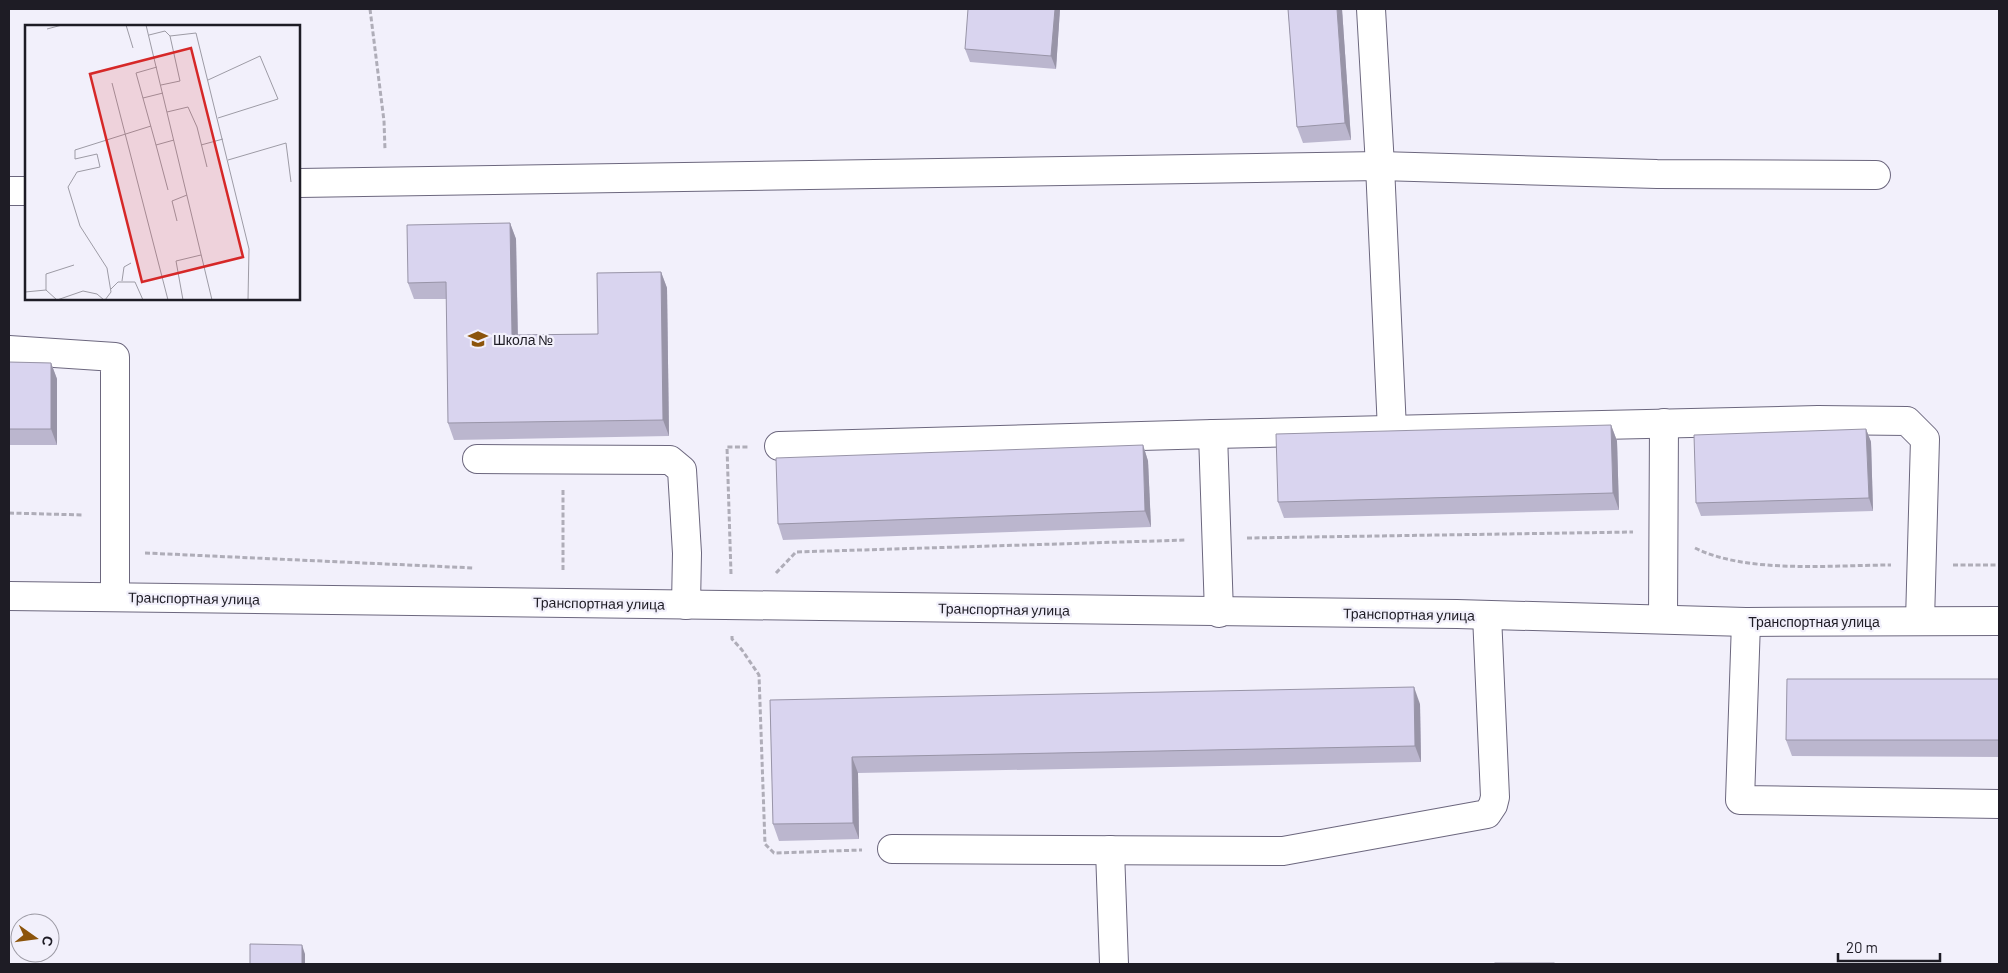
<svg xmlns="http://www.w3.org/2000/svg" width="2008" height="973" font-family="Barlow,sans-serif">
	<rect width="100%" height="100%" fill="#f2f0fb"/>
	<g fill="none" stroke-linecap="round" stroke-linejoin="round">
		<defs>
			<g id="minor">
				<polyline points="1371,9 1380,166 1392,430"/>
				<polyline points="299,183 1380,166 1657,174 1876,175"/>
				<polyline points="9,191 26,191"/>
				<polyline points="9,350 115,357 115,597"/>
				<polyline points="1213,434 1818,420 1907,421 1925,439 1920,621"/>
				<polyline points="779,446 1213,434 1219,613"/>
				<polyline points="477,459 670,460 682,470 687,553 686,605"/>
				<polyline points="1663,619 1664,423"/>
				<polyline points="1746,622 1740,800 1999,804"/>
				<polyline points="892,849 1283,851 1487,814 1493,805 1495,797 1487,615"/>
				<polyline points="1110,850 1114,964"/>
			</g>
			<polyline id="major" points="9,596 1457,614 1746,622 1999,621"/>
		</defs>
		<!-- minor casing -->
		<use href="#minor" stroke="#6c677e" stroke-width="30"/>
		<!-- major casing -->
		<use href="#major" stroke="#6c677e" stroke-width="30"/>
		<!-- path -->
		<g stroke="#afadb8" stroke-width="3" stroke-dasharray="5 2.5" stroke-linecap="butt">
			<polyline points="370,9 384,121 385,150"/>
			<polyline points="563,490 563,571"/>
			<polyline points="9,513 84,515"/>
			<polyline points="1247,538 1633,532"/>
			<path d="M1695,548C1747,574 1833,565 1891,565"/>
			<polyline points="145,553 474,568"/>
			<polyline points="1953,565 1999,565"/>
			<polyline points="776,573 796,552 1186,540"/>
			<polyline points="731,574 727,447 748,447"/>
			<polyline points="732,636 732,639 742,650 759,675 765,844 774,853 862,850"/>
		</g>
		<!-- minor -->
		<use href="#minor" stroke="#fff" stroke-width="28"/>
		<!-- major -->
		<use href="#major" stroke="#fff" stroke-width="28"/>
	</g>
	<!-- wall -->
	<g fill="#bbb6ce">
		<polygon points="1060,9 1056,69 970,62 965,49"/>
		<polygon points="1288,9 1342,9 1351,140 1303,143 1297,127"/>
		<polygon points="510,223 516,239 518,335 598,334 661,272 667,288 669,436 454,440 448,423 447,299 414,299 408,283"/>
		<polygon points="299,225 300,228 301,282 299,282"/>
		<polygon points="9,362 51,363 57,379 57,445 9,445"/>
		<polygon points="1611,425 1617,441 1619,510 1284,518 1278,502"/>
		<polygon points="1866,429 1871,442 1873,511 1701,516 1696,503"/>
		<polygon points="1143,445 1148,461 1151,527 783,540 778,524"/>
		<polygon points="1999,679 1999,757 1792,756 1786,740"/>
		<polygon points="770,700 1420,704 1421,762 858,773 859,839 779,841 773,824"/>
	</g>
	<!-- shaded-wall -->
	<g fill="#9894a7">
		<polygon points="1055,9 1060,9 1056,69 1051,56"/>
		<polygon points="1337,9 1342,9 1351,140 1345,123"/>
		<polygon points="510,223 516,239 518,352 512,335"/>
		<polygon points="299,225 300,228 301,282 299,275"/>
		<polygon points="661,272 667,288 669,436 663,420"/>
		<polygon points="51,363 57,379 57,445 51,429"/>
		<polygon points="1611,425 1617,441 1619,510 1613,493"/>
		<polygon points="1866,429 1871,442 1873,511 1869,498"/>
		<polygon points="1143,445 1148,461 1151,527 1145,511"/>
		<polygon points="1414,687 1420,704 1421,762 1415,746"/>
		<polygon points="852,757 858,773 859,839 853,823"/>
		<polygon points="302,945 305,954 305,964 302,964"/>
	</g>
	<!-- building -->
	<g fill="#d9d4ef" stroke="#9894a7">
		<polygon points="968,9 1055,9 1051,56 965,49"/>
		<polygon points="1288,9 1337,9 1345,123 1297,127"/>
		<polygon points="510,223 512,335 598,334 597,273 661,272 663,420 448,423 446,282 408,283 407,225"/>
		<polygon points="9,362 51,363 51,429 9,429"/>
		<polygon points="1611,425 1613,493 1278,502 1276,434"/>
		<polygon points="1866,429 1869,498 1696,503 1694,435"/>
		<polygon points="1143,445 1145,511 778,524 776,458"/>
		<polygon points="1787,679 1999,679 1999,740 1786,740"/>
		<polygon points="1414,687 1415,746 852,757 853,823 773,824 770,700"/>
		<polygon points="250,944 302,945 302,964 250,964"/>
		<rect x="1495" y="963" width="59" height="1"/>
	</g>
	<!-- icons -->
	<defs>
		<symbol id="school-bare" viewBox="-9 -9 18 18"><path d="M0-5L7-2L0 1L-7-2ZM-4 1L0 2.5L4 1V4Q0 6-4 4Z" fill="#8c540b" stroke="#f2f0fb" stroke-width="2.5" paint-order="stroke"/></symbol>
	</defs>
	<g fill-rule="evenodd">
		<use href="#school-bare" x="464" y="325" width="28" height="28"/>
	</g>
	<g text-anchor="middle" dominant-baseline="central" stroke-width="4.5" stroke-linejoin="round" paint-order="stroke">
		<!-- poi labels -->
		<g font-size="14" fill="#1e1c25" stroke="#f2f0fb" text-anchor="start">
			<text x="493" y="339">Школа №</text>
		</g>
		<!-- street labels -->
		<g font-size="14" fill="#1e1c25" stroke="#f2f0fb">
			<text transform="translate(194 598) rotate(1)">Транспортная улица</text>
			<text transform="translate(599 603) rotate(1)">Транспортная улица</text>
			<text transform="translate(1004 609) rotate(1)">Транспортная улица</text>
			<text transform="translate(1409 614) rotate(1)">Транспортная улица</text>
			<text x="1814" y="621">Транспортная улица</text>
		</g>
	</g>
	<!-- overview -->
	<g transform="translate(25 25)">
		<rect width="275" height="275" fill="#f2f0fb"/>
		<path fill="none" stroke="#9d9ba5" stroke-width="1" d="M101,0L108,23M121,0L187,275M22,4L37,0M124,10L140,6L145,11L171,8L224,224L223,275M183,55L235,31L253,74L193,93M87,58L143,275M136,60L155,56L145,11M118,73L138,68M142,87L163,82L172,102L182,142M131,120L111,48L132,42M176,120L198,114M203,135L261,118L266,157M143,165L131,120L149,115M152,196L147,176L162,170M97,256L99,242L106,238M86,264L93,257H110L118,275M21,265V249L49,240M0,267L21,265L32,275M32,275L58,266L72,269L79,275M80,275L86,267L82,243L55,201L43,162L52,147L75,142L72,129L50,134V125L126,101M158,275L151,236L176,230"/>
		<path fill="#d62828" fill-opacity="0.15" stroke="#d62828" stroke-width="2.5" d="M166,23L218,232L117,257L65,49Z"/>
		<rect width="275" height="275" fill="none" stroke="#1e1c25" stroke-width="2.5"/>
	</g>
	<!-- border -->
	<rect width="2008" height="973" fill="none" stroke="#1e1c25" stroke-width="20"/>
	<!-- north arrow -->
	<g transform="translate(35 938) rotate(104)"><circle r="24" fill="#f2f0fb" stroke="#9d9ba5"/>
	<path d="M0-4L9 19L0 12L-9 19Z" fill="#8c540b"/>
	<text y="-8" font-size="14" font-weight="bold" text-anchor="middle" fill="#1e1c25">С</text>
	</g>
	<!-- scale -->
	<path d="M1838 953v8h102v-8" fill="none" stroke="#1e1c25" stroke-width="2.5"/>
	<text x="1846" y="953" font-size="15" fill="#1e1c25" stroke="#f2f0fb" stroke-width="4" paint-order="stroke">20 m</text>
</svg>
